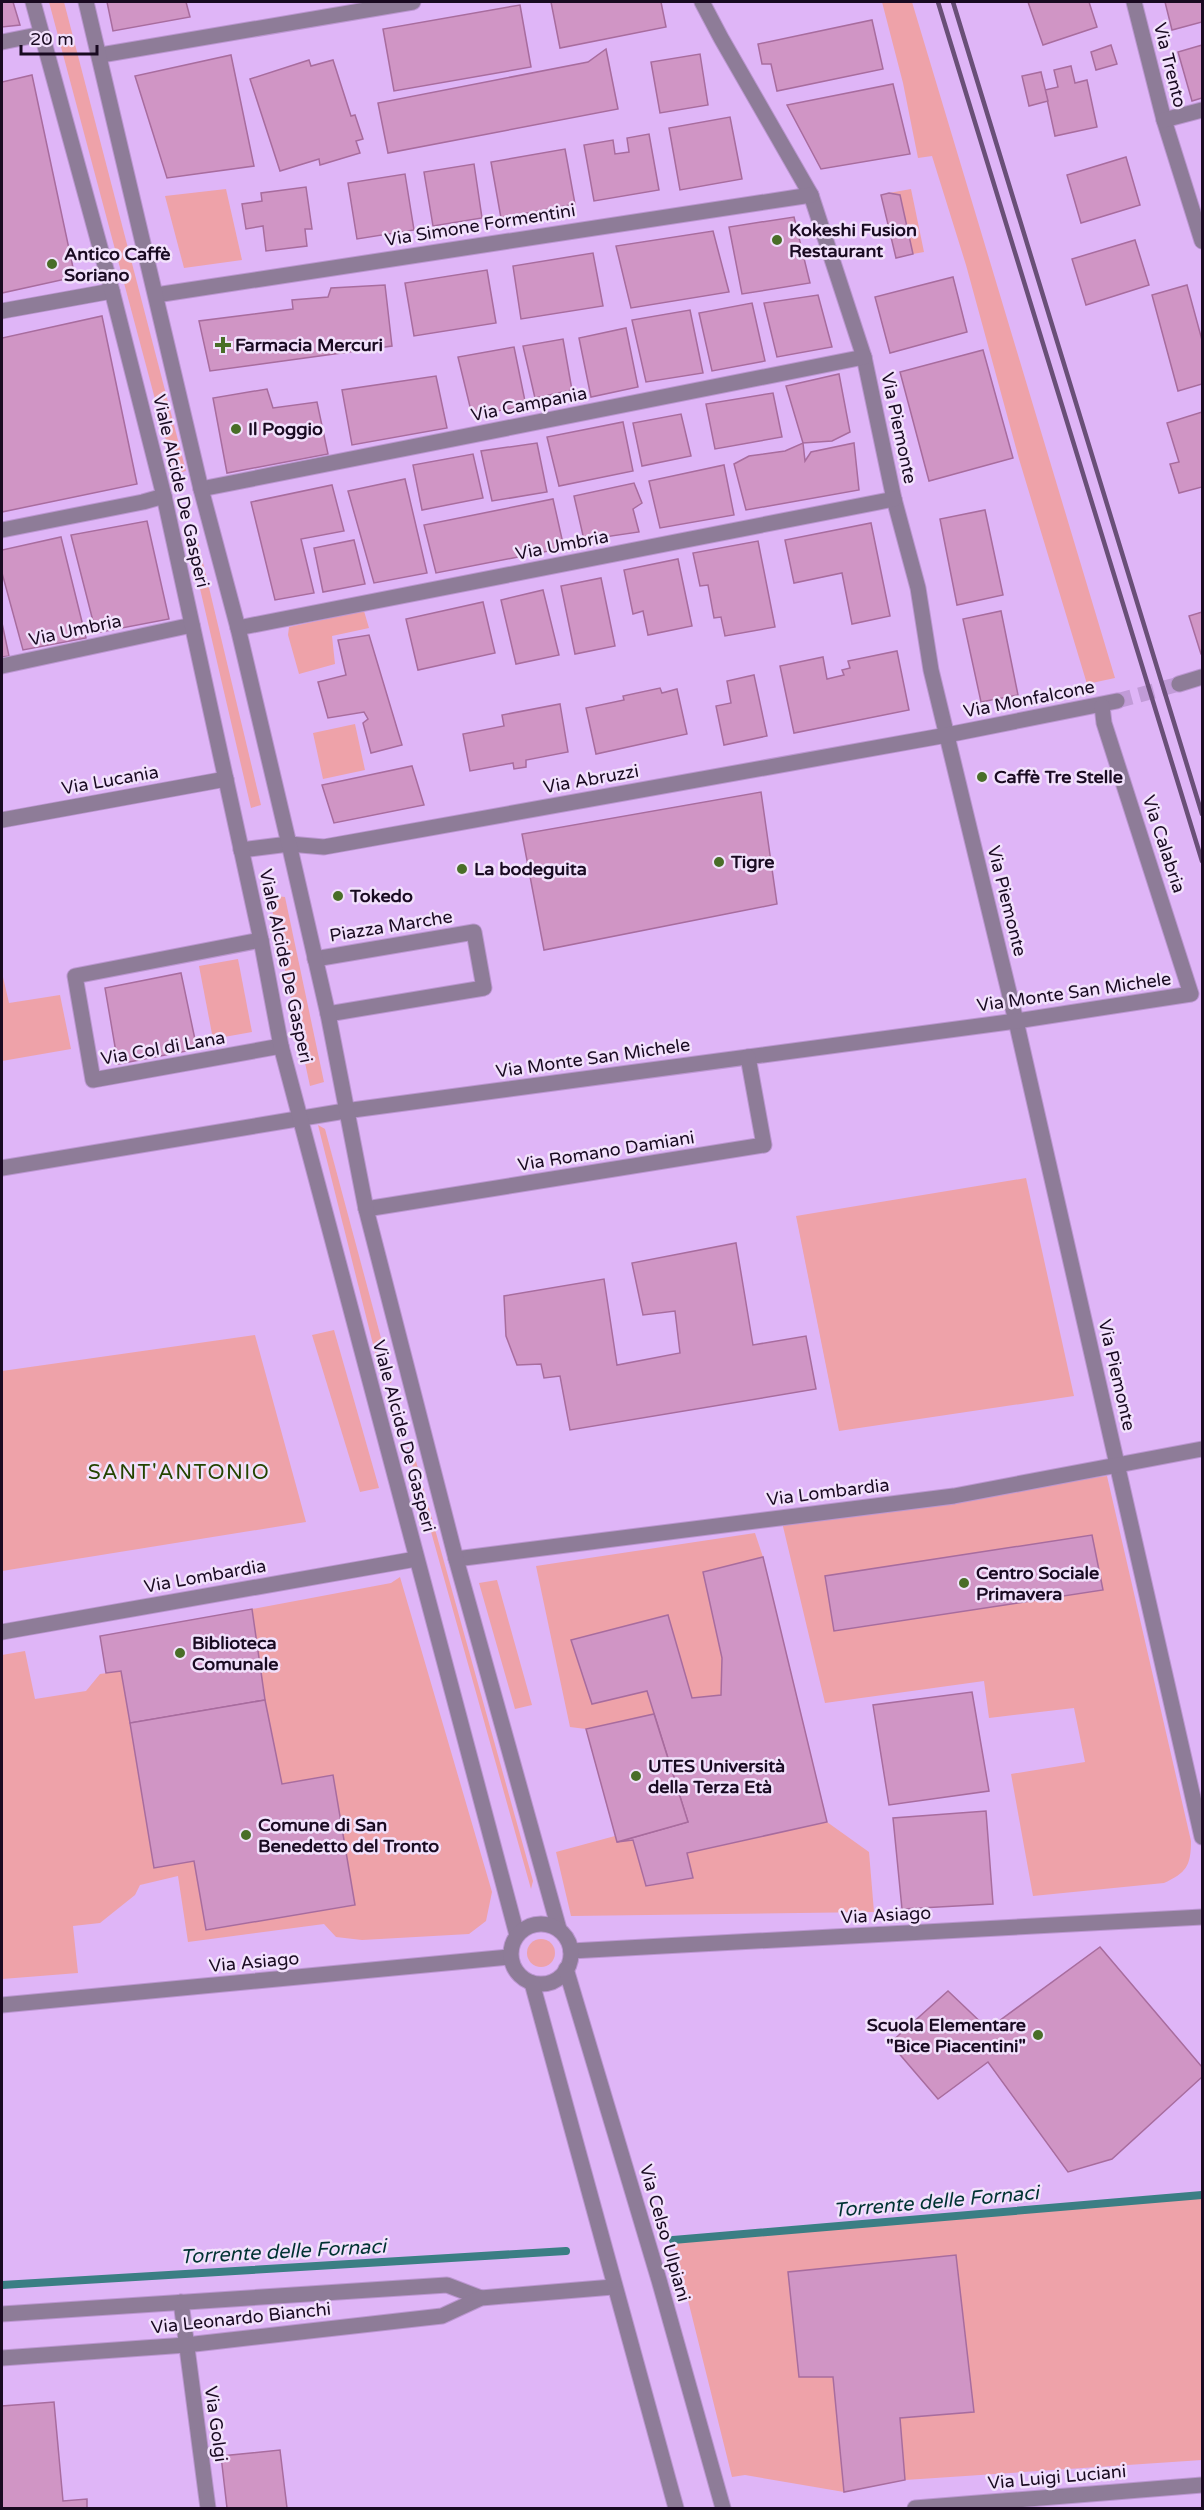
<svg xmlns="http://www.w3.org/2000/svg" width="1204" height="2510" font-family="'Varela Round',sans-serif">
	<rect width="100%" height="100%" fill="#dfb5f7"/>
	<!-- green -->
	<g fill="#eea2a9">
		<polygon points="49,2 64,2 186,471 175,474"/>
		<polygon points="882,2 912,2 1115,678 1087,684 1019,459 966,265 932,156 918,158 903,83"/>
		<polygon points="226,189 242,260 184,268 165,196"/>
		<polygon points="911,189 924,252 913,254 900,195 889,193"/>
		<polygon points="185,524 195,529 261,805 251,808"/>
		<polygon points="364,611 369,628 332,636 335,664 299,674 288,635 289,627"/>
		<polygon points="355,724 365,770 323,779 313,733"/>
		<polygon points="269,895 285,897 324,1082 310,1086"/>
		<polygon points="238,959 252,1032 213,1039 199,966"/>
		<polygon points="3,977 9,1003 60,995 71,1049 2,1061"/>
		<polygon points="318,1125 325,1129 392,1379 391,1383 382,1380"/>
		<polygon points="1026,1178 1074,1396 839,1431 796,1216"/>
		<polygon points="334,1330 379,1488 360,1492 312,1335"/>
		<polygon points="255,1335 306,1522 2,1571 2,1371"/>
		<polygon points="407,1446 414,1454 533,1881 531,1889"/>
		<path d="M1107,1476L1191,1841C1191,1866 1186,1873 1164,1883L1033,1896L1011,1774L1085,1762L1074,1708L989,1718L984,1681L825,1703L781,1518Z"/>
		<polygon points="755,1533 763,1557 703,1573 722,1658 721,1695 692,1698 668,1615 571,1640 592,1703 647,1691 654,1714 586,1729 570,1727 536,1566"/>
		<polygon points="400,1577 492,1892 486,1921 469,1934 362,1940 336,1937 324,1924 188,1942 178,1876 140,1885 135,1895 100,1923 73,1926 78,1973 2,1979 2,1655 25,1651 35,1699 86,1691 100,1674 121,1671 154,1868 194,1861 206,1930 355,1905 333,1775 282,1784 265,1700 252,1609 391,1583"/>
		<polygon points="497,1580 532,1705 515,1709 479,1583"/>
		<polygon points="827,1822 869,1852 874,1912 571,1916 556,1852 615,1836 617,1842 633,1840 647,1886 693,1878 687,1853"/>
		<circle cx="541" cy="1953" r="14"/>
		<polygon points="1202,2195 1202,2460 905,2480 900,2418 974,2412 956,2255 788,2272 799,2377 833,2377 844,2492 745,2475 732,2477 673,2240"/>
	</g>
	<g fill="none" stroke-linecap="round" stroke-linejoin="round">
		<!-- stream -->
		<g stroke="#3b7e84" stroke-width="8">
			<polyline points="673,2240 1202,2195"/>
			<polyline points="2,2285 566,2251"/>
		</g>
	</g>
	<!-- building -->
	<g fill="#d095c5" stroke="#a86c9e" stroke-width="1.5">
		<polygon points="2,2 13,2 20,25 2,27"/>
		<polygon points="107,2 186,2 190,17 113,31"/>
		<polygon points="551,2 661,2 666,27 560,48"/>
		<polygon points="1028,2 1089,2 1097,27 1043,45"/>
		<polygon points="1165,2 1202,2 1202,22 1172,30"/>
		<polygon points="520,5 531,67 394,91 383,29"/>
		<polygon points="872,20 883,69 777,91 771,64 762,64 758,44"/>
		<polygon points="1111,45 1117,64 1096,70 1091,52"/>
		<polygon points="1202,45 1202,98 1192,101 1178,52"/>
		<polygon points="606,49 618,109 388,153 378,103 588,62"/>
		<polygon points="700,54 708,105 660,113 651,62"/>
		<polygon points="231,55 254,166 167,178 135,76"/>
		<polygon points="309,60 311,66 333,60 351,116 355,115 363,139 356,141 360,153 320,165 319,159 280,171 250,79"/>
		<polygon points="1071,66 1075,83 1087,80 1097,127 1055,136 1045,90 1058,87 1054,70"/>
		<polygon points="1041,72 1048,101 1029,106 1022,76"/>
		<polygon points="32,75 75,277 2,293 2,82"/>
		<polygon points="893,84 910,154 821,169 787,105"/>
		<polygon points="730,117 742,179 680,190 669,128"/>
		<polygon points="649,134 659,190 594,201 584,145 613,140 615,154 629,152 627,138"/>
		<polygon points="565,149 575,204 501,218 491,162"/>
		<polygon points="1126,157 1140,205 1081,223 1067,175"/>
		<polygon points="474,164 482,218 433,226 424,172"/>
		<polygon points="405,174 414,230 357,239 348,183"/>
		<polygon points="306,187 312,229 305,229 307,246 266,251 263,226 246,229 242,204 262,201 261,193"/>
		<polygon points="889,193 900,195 913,254 896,258 881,195"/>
		<polygon points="794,217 810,283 742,294 729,227"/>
		<polygon points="713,231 729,292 631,308 616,246"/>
		<polygon points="1135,240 1149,285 1086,305 1072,259"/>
		<polygon points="593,253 603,306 521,319 513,266"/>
		<polygon points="487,270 496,323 414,336 405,283"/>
		<polygon points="953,277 967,332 890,353 875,297"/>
		<polygon points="385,285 392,346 210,371 199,321 293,309 292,300 328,297 331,288"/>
		<polygon points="1187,285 1202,340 1202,384 1178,391 1152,295"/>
		<polygon points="818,295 832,347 777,357 764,303"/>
		<polygon points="752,303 765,361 712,371 699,313"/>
		<polygon points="690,310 703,373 646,382 632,320"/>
		<polygon points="102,316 137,484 2,512 2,338"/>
		<polygon points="626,328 638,387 591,397 579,338"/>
		<polygon points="563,339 572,390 535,398 523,346"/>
		<polygon points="514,347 526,406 472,415 458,357"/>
		<polygon points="983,350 1013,458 929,481 900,372"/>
		<polygon points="839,374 850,432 832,441 803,443 786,386"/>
		<polygon points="436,376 447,428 352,445 342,390"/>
		<polygon points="267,389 273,408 317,402 328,454 227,473 213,398"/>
		<polygon points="773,393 782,437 715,449 706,404"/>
		<polygon points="1202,412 1202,487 1179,493 1170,464 1179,462 1167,423"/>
		<polygon points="681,414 691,456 642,466 633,423"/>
		<polygon points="623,422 633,471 559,486 547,437"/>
		<polygon points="537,443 547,492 492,501 481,451"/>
		<polygon points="803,443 805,461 811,452 854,443 859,490 746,510 734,464 749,456 785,451"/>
		<polygon points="473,454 483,498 422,510 413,465"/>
		<polygon points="724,465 734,515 660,528 649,481"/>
		<polygon points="405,479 427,573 374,583 348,491"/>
		<polygon points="634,483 642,503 633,509 639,532 584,540 574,496"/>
		<polygon points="332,485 344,531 301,539 314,593 275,600 251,502"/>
		<polygon points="553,499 564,548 436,573 424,525"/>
		<polygon points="985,510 1003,595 957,605 940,519"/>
		<polygon points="147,521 169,619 96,633 71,535"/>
		<polygon points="871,523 890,616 852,624 842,573 794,583 785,540"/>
		<polygon points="61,537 86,638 23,650 2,573 2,550"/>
		<polygon points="354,540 365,584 323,592 314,548"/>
		<polygon points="758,541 775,627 725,636 721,617 714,618 708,585 700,586 693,553"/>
		<polygon points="678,559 692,626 648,635 643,611 633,614 624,570"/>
		<polygon points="601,578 615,646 575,654 561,586"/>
		<polygon points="543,590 559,655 516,664 501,600"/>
		<polygon points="483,602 495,653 418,670 406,619"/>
		<polygon points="1001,611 1018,695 981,702 963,619"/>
		<polygon points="1202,612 1202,654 1201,654 1189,616"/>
		<polygon points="2,623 9,656 2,657"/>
		<polygon points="369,635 402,745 371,753 363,723 368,719 364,712 328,718 318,682 346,675 338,640"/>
		<polygon points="897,651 909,710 794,733 780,666 823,657 827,679 844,675 842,670 850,668 848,661"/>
		<polygon points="754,675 767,736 724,745 716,706 731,703 727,681"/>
		<polygon points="660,688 662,693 677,689 687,734 596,754 586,708 624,700 623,696"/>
		<polygon points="560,704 568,752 526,760 526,767 514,769 513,763 470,771 463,734 504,726 502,715"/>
		<polygon points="412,766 424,805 334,823 322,785"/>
		<polygon points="761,792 777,904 544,950 522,834"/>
		<polygon points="181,973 197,1049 118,1064 105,988"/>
		<polygon points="736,1243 753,1345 806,1336 816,1389 570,1430 560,1376 544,1378 541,1364 517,1365 506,1336 504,1296 604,1279 617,1365 680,1353 675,1311 643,1315 632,1263"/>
		<polygon points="1092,1535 1103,1590 834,1631 825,1576"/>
		<polygon points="763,1557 827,1822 687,1853 693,1878 646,1886 633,1840 617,1842 688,1822 647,1691 592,1704 571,1640 668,1615 692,1698 721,1695 722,1658 703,1572"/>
		<polygon points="252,1609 265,1700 130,1723 121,1671 106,1673 100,1636"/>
		<polygon points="972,1692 989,1791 889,1805 873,1705"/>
		<polygon points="265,1700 282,1784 333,1775 355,1905 206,1930 194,1861 154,1868 130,1723"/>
		<polygon points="654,1714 688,1822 617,1842 586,1729"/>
		<polygon points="986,1811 993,1904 902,1909 893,1818"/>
		<polygon points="1100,1947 1202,2067 1202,2077 1112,2159 1068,2172 988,2062 938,2099 890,2043 948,1991 988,2029"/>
		<polygon points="956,2255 974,2412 900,2418 905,2480 844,2492 833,2377 799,2377 788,2272"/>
		<polygon points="54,2402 63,2501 87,2499 87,2508 2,2508 2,2406"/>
		<polygon points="280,2450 287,2508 227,2508 221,2456"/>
	</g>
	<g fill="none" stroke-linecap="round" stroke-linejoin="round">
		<!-- minor-tunnel -->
		<polyline stroke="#c19bd7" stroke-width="15" stroke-dasharray="15 8" stroke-linecap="butt" points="1117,701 1179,684"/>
		<defs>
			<g id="minor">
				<polyline points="702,2 721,38 811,195 864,357 894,499 918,588 931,670 1016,1021 1202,1837"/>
				<polyline points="1134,2 1164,120 1202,241"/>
				<polyline points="2,42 42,34"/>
				<polyline points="101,55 413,2"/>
				<polyline points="1164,120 1202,110"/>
				<polyline points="156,295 811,195"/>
				<polyline points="2,311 112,291"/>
				<polyline points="201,489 864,357"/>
				<polyline points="2,530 143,502 164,496"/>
				<polyline points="238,628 894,499"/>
				<polyline points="2,666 192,625"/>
				<polyline points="1179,684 1202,677"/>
				<polyline points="2,820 226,779"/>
				<polyline points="241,850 289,844 324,847 947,735 1117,701"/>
				<polyline points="261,940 75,976 93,1080 281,1046"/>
				<polyline points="315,959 474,932 484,988 328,1014"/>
				<polyline points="2,1168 345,1111 1016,1021 1191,994 1104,723 1102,706"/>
				<polyline points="366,1209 764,1145 748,1057"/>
				<polyline points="456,1559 954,1496 1202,1449"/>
				<polyline points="2,1632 416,1559"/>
				<polyline points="571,1951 1202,1917"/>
				<polyline points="2,2005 509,1957"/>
				<polyline points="181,2302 208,2508"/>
				<polyline points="2,2314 447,2285 481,2298"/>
				<polyline points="2,2358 186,2345 442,2316 481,2298 613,2287"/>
				<polyline points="915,2508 1202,2485"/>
			</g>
			<g id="tertiary">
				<polyline points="33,2 112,291 164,496 261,940 281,1046 517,1935"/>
				<polyline points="86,2 201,489 238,628 289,844 328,1014 366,1209 456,1559 559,1929"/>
				<circle cx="541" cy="1954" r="30"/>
				<polyline points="566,1969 659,2280 723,2508"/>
				<polyline points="532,1983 676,2508"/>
			</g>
		</defs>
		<!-- minor casing -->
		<use href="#minor" stroke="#bb96d0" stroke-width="17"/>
		<!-- tertiary casing -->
		<use href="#tertiary" stroke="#bb96d0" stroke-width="17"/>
		<!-- minor -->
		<use href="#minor" stroke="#8e7c98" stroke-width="15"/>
		<!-- tertiary -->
		<use href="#tertiary" stroke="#8e7c98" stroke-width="15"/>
		<!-- rail -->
		<g stroke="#694f77" stroke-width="4.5">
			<polyline points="938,2 1202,861"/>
			<polyline points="953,2 1202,814"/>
		</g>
	</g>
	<!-- markers -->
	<g fill="#496e28" stroke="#f2e1fc" stroke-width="2">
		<circle cx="777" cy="240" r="6"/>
		<circle cx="52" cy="264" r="6"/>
		<path d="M220 336h6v6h6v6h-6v6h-6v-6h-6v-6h6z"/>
		<circle cx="236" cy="429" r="6"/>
		<circle cx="982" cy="777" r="6"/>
		<circle cx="719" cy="862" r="6"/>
		<circle cx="462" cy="869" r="6"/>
		<circle cx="338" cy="896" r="6"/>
		<circle cx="964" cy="1583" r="6"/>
		<circle cx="180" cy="1653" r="6"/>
		<circle cx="636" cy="1776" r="6"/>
		<circle cx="246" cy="1835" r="6"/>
		<circle cx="1038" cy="2035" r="6"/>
	</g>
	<g text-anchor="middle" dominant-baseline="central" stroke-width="5" stroke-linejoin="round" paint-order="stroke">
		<!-- street labels -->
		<g font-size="18" fill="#190a21" stroke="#f2e1fc">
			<text transform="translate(1170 65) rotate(76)">Via Trento</text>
			<text transform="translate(480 225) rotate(-9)">Via Simone Formentini</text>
			<text transform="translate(529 404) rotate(-11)">Via Campania</text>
			<text transform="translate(899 428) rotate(78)">Via Piemonte</text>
			<text transform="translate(181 491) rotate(77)">Viale Alcide De Gasperi</text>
			<text transform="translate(562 545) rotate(-11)">Via Umbria</text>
			<text transform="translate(75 630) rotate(-12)">Via Umbria</text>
			<text transform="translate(1029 699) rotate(-11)">Via Monfalcone</text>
			<text transform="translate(591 779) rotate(-10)">Via Abruzzi</text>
			<text transform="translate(110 780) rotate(-10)">Via Lucania</text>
			<text transform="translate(1164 844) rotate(72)">Via Calabria</text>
			<text transform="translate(1007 901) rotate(76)">Via Piemonte</text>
			<text transform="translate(391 926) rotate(-9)">Piazza Marche</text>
			<text transform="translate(286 966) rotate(78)">Viale Alcide De Gasperi</text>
			<text transform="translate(1074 992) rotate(-8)">Via Monte San Michele</text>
			<text transform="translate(163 1048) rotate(-10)">Via Col di Lana</text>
			<text transform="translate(593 1058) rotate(-8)">Via Monte San Michele</text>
			<text transform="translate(606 1151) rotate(-9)">Via Romano Damiani</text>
			<text transform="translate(1117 1375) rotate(77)">Via Piemonte</text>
			<text transform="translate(404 1436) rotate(75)">Viale Alcide De Gasperi</text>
			<text transform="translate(828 1492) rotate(-7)">Via Lombardia</text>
			<text transform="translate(205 1576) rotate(-10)">Via Lombardia</text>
			<text transform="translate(886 1915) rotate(-3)">Via Asiago</text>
			<text transform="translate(254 1962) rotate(-5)">Via Asiago</text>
			<text transform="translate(665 2233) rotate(74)">Via Celso Ulpiani</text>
			<text transform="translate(241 2318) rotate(-6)">Via Leonardo Bianchi</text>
			<text transform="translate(216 2424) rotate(82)">Via Golgi</text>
			<text transform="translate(1057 2477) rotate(-5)">Via Luigi Luciani</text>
		</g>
		<!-- poi labels -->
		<g font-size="18" font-weight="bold" fill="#190a21" stroke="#f2e1fc" text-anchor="start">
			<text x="789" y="230">Kokeshi Fusion<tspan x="789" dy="21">Restaurant</tspan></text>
			<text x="64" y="254">Antico Caffè<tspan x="64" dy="21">Soriano</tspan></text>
			<text x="235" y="345">Farmacia Mercuri</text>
			<text x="248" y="429">Il Poggio</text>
			<text x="994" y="777">Caffè Tre Stelle</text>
			<text x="731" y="862">Tigre</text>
			<text x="474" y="869">La bodeguita</text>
			<text x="350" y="896">Tokedo</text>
			<text x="976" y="1573">Centro Sociale<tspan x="976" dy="21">Primavera</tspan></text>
			<text x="192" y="1643">Biblioteca<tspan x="192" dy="21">Comunale</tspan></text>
			<text x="648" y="1766">UTES Università<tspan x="648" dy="21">della Terza Età</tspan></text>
			<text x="258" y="1825">Comune di San<tspan x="258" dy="21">Benedetto del Tronto</tspan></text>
			<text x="1026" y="2025" text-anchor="end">Scuola Elementare<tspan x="1026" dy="21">"Bice Piacentini"</tspan></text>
		</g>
		<!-- water labels -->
		<g font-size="20" font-style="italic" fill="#003232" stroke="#f2e1fc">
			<text transform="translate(936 2202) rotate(-5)">Torrente delle Fornaci</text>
			<text transform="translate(283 2252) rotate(-3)">Torrente delle Fornaci</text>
		</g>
		<!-- quarter labels -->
		<g font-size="21" letter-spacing="1.5" fill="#244400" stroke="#f2e1fc">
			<text x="179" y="1472">SANT'ANTONIO</text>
		</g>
	</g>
	<!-- border -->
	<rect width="1204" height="2510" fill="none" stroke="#190a21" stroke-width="6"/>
	<!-- scale -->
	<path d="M21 45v9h76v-9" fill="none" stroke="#190a21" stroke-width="3"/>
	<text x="30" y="45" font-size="18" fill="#190a21" stroke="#f2e1fc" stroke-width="4.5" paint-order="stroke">20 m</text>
</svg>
